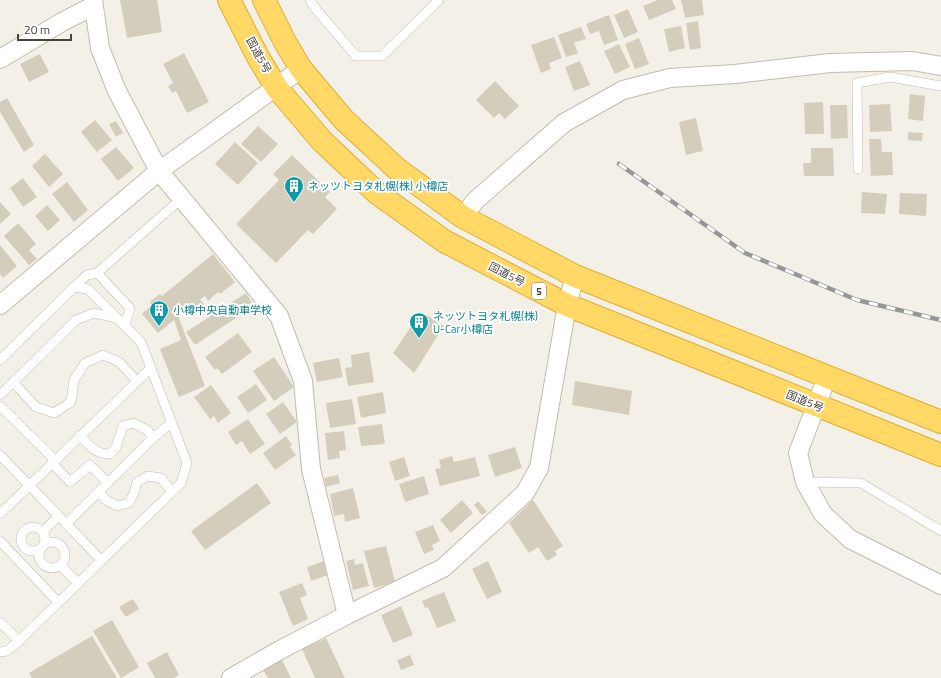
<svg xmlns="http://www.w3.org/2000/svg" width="941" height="678" font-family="'Titillium Web','Noto Sans JP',sans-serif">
	<rect width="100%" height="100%" fill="#f3f1e7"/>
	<!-- building -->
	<g fill="#d5cdbc">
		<polygon points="120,0 157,0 162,32 127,38"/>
		<polygon points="658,0 672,0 676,9 649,20 643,6"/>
		<polygon points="681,0 702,0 704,15 685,18"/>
		<polygon points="628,9 638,32 624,38 614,15"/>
		<polygon points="609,15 618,40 604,45 599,31 590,34 586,24"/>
		<polygon points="698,21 701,48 690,50 686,23"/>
		<polygon points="681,26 685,48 669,52 664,29"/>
		<polygon points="581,27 586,39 574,43 578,53 566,57 558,35"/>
		<polygon points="554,37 562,58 549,63 551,69 541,73 531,45"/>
		<polygon points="639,38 649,64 635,69 625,44"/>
		<polygon points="619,44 630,67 615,74 604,51"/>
		<polygon points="184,53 209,102 187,113 176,91 172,93 168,86 173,83 163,64"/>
		<polygon points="40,54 49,72 29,82 20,64"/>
		<polygon points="580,61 590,85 574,91 565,67"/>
		<polygon points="495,81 519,106 505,119 499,113 494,118 476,100"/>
		<polygon points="910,94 925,96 923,121 908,119"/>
		<polygon points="7,98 34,145 24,152 0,112 0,102"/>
		<polygon points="823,102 824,134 805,134 804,103"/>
		<polygon points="890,104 892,131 870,132 869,105"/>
		<polygon points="830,105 847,105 848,138 831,139"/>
		<polygon points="696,118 703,151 686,155 679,122"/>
		<polygon points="95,120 112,140 97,152 81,132"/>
		<polygon points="116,121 123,133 116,137 109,124"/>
		<polygon points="258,126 278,144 261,162 241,144"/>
		<polygon points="908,132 923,133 922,141 908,140"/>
		<polygon points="869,139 881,139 882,152 892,152 893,175 871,176"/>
		<polygon points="235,142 258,163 238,185 215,164"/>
		<polygon points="116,147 134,168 118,181 101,159"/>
		<polygon points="811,148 833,148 834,176 804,176 803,163 811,163"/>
		<polygon points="45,154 63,174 49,187 32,166"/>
		<polygon points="292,155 330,192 325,197 337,209 313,234 308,230 276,263 236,224 279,180 273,174"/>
		<polygon points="23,178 37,197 23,207 10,188"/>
		<polygon points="67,182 88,210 74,222 52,194"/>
		<polygon points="862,192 887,194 885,214 861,213"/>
		<polygon points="900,193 927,194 926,216 899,214"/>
		<polygon points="0,202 11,214 0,224"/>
		<polygon points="47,205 60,220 48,231 35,216"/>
		<polygon points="18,223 36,244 29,250 37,259 29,265 4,236"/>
		<polygon points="0,245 17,266 3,278 0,274"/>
		<polygon points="213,254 235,282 220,294 218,292 208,301 205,296 200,300 204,304 191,315 186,309 178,316 205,386 179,397 160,349 181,340 174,320 158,333 142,314 152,305 150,302 160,294 162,296"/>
		<polygon points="246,293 254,306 195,345 186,332"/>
		<polygon points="421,312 444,326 414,373 393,353"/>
		<polygon points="238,333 252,352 222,374 217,368 215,370 205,357"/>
		<polygon points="369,352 374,382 348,386 345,368 352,367 351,355"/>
		<polygon points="274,357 294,387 274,401 253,371"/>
		<polygon points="339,358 343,377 317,382 313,363"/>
		<polygon points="575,381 632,391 629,415 572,405"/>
		<polygon points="256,384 267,400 248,413 237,397"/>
		<polygon points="211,385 231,413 218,423 214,416 210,419 194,397"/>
		<polygon points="383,392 386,413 361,418 357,397"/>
		<polygon points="352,399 356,424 330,428 326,403"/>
		<polygon points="283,402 297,422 280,434 266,414"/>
		<polygon points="248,419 265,444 250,454 242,441 236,445 228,432"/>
		<polygon points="382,424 385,444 361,446 358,427"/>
		<polygon points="344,431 346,450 339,451 340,458 328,460 325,433"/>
		<polygon points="286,436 292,445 290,447 296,455 275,470 263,453"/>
		<polygon points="515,447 522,468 495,477 488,455"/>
		<polygon points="452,456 454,462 475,457 480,476 440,486 435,469 441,468 439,460"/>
		<polygon points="404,457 410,476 395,481 389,462"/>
		<polygon points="338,475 340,483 326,487 324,478"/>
		<polygon points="424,476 429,494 405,502 399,484"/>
		<polygon points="257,483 271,503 205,550 191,531"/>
		<polygon points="353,488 360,518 345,522 344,514 334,516 330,494"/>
		<polygon points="462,500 473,513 451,533 440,520"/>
		<polygon points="533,500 563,546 555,551 557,555 547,561 538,547 529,553 509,523"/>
		<polygon points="478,501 487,512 482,515 474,505"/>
		<polygon points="433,525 440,541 432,545 434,550 424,554 415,532"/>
		<polygon points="386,546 395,582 374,588 364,551"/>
		<polygon points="354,559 355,565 363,563 369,586 353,590 346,561"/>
		<polygon points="324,561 328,575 311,581 307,567"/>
		<polygon points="488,561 502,592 487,599 472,569"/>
		<polygon points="302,583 307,595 300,598 308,619 293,626 279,592"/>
		<polygon points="444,592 456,621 437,628 428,607 425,608 422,601"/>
		<polygon points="133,599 139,609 126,617 119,607"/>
		<polygon points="401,606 413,635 393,643 381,615"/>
		<polygon points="112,620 139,667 121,678 93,631"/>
		<polygon points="92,636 117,678 32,678 29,673"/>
		<polygon points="326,638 345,678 315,678 302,649"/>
		<polygon points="167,652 179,675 174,678 155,678 147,663"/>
		<polygon points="410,655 414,665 401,670 397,660"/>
		<polygon points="282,660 291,678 268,678 263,670"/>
	</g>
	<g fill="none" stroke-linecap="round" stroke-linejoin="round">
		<defs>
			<g id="lane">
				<polyline points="310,0 314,7 356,56 382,56 439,0"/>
				<polyline points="858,169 857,83 890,77 941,86"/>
				<polyline points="97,273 182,198"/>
				<polyline points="74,287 87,275 97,273 130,308 125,326"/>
				<polyline points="0,360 74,287 88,289 116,317"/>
				<polyline points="13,382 36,407 54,413 71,402 74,380 85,363 103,355 119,362 136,380"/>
				<polyline points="0,395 76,320 94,313 117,318 141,342 187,463 181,483 19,641 7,651 0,652"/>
				<polyline points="0,406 55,460"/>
				<path d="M80,435C89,446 95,454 110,454L116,447L123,426L133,423L147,430L153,438"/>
				<polyline points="0,455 101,560"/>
				<polyline points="52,463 70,482 90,465 108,483"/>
				<polyline points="805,482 861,483 941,531"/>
				<polyline points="98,492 106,500 117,506 129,503 134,493 137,482 148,476 161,478 171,491"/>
				<polyline points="0,514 151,368"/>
				<polyline points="66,524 153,438 171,423"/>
				<circle cx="33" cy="539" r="12"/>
				<polyline points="43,532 58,516"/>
				<polyline points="0,541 58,602"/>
				<circle cx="52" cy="555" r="13"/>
				<polyline points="60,565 78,583"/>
				<polyline points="0,622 19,641"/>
			</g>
			<g id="street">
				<polyline points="93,0 100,48 117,91 159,171 279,316 303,381 311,469 347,615"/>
				<polyline points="0,59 62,22 93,6"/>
				<polyline points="463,217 475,201 564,123 623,90 670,78 735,74 830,63 912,61 941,66"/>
				<polyline points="0,305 159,171 301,69"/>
				<polyline points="827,377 798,453 805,482 823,514 850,539 941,585"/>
				<polyline points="231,678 280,650 347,615 443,568 525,493 539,468 567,305 575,276"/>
			</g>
			<g id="highway">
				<polyline points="229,0 258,57 276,87 322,141 377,193 444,241 567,305 941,455"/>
				<polyline points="264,0 285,42 301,69 344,120 397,169 463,217 575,276 941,422"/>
			</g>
		</defs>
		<!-- lane casing -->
		<use href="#lane" stroke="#c2bcac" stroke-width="10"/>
		<!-- street casing -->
		<use href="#street" stroke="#c2bcac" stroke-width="20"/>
		<!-- highway casing -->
		<use href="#highway" stroke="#dfae35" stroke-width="24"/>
		<!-- lane -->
		<use href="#lane" stroke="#fff" stroke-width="9"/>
		<!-- street -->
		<use href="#street" stroke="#fff" stroke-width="18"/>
		<!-- highway -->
		<use href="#highway" stroke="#ffd866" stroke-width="22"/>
		<defs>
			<polyline id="rail" points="619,164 745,253 857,300 941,320"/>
		</defs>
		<!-- rail casing -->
		<use href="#rail" stroke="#969696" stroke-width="4.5"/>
		<!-- rail -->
		<use href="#rail" stroke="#fff" stroke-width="3" stroke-dasharray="9" stroke-linecap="butt"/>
	</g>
	<!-- icons -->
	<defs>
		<symbol id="building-pin" viewBox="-11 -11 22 30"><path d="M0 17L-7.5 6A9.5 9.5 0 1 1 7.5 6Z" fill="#0f9aa8" stroke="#fff"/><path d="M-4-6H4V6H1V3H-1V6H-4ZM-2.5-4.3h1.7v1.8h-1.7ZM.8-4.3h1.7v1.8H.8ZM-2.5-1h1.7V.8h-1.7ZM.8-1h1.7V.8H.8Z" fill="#fff"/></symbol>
	</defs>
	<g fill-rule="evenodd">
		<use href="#building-pin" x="283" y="175" width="22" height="30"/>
		<use href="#building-pin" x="148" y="299" width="22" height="30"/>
		<use href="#building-pin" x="408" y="311" width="22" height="30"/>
	</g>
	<g text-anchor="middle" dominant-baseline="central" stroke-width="3.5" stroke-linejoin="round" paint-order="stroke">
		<!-- shield labels -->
		<rect fill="#fff" stroke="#7e7a72" stroke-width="1" x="532" y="283" width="14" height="16" rx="3"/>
		<g font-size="10" font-weight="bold" fill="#474136">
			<text x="539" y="291">5</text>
		</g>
		<!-- street labels -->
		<g font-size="11" fill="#474136" stroke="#fff">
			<text transform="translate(259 55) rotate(61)">国道5号</text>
			<text transform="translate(507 274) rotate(27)">国道5号</text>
			<text transform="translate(805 401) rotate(22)">国道5号</text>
		</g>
		<!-- culture labels -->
		<g font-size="11" fill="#0d838f" stroke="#fff" text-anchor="start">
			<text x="308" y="186">ネッツトヨタ札幌(株) 小樽店</text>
			<text x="173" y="310">小樽中央自動車学校</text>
			<text x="433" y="316">ネッツトヨタ札幌(株)<tspan x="433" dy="13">U-Car小樽店</tspan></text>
		</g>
	</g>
	<!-- scale -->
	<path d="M18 34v6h53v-6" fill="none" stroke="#474136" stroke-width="2"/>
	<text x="24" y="34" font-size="12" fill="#474136" stroke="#ffffff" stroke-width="3" paint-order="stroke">20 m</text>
</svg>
